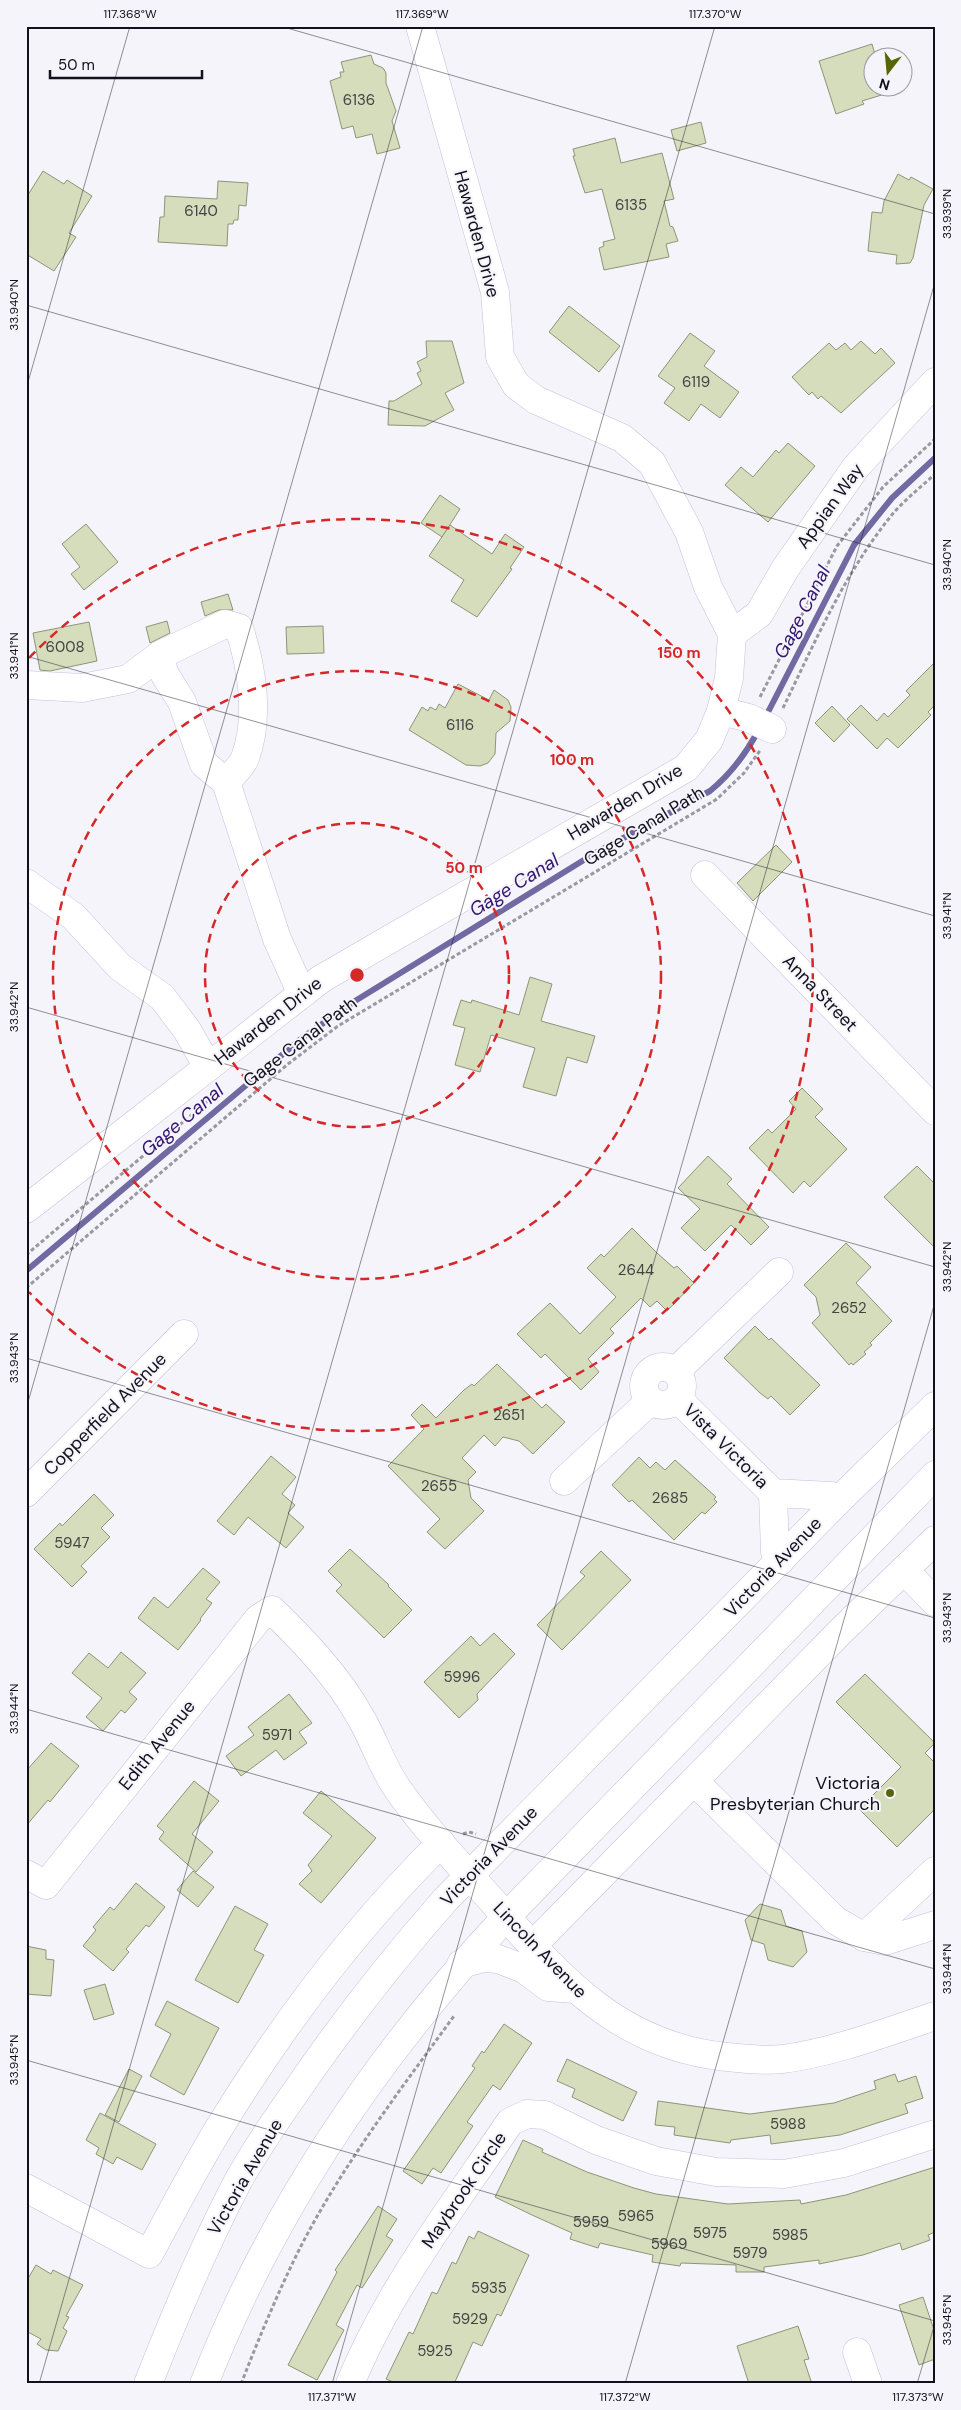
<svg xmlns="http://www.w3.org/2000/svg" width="961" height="2410" font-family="'DM Sans',sans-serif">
	<rect width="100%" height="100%" fill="#f4f4fa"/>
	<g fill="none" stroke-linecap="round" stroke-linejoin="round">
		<!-- stream -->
		<g stroke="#7169a1" stroke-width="6">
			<polyline points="765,718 854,545 892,498 935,458"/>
			<path d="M26,1271L302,1038L355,1001L592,855L710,791C732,773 746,754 759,729"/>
		</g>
	</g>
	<!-- building -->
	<g fill="#d6ddbd" stroke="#8e9577">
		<polygon points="872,44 876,58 874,58 874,88 901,89 862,101 864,104 836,114 819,61"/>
		<polygon points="371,55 374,64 383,68 386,73 386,83 396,111 392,121 400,148 377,154 372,134 356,138 353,126 342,129 330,81 341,77 340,72 344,72 341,62"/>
		<polygon points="701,122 706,143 677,151 671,130"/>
		<polygon points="615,138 621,163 662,153 674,199 664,201 670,226 673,227 678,241 666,244 669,257 604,270 599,248 604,246 603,242 615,239 602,189 585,193 573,156 575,156 573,149"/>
		<polygon points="43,171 64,184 67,180 92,196 69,233 76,237 54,271 26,254 26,198"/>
		<polygon points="898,174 909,180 911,177 933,189 924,205 913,258 910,263 896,264 897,255 868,251 872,212 882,213 884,201"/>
		<polygon points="218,181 248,183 246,206 239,205 238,220 234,220 233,224 228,224 227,246 158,242 160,217 164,217 165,196 217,199"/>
		<polygon points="569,306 620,346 599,372 549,332"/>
		<polygon points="690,333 715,351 704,366 739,392 720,418 701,404 689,421 664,403 675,388 658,376"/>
		<polygon points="426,341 452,341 464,383 445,393 454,410 425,426 388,425 389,401 394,401 422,384 417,373 421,371 417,362 427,357"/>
		<polygon points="861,341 875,354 881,348 895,363 841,413 821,396 818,399 812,392 809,395 792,377 829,343 836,350 845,343 851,350"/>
		<polygon points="788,443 815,466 768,522 725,485 741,467 753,477 776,450 779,453"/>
		<polygon points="440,495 460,509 442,537 421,523"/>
		<polygon points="86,524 118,562 84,590 71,574 80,567 62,544"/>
		<polygon points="450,525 492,554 505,534 524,547 510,568 512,569 477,617 451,601 464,580 429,556"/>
		<polygon points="228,594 233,610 219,610 205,616 201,602"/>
		<polygon points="167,621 170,633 150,643 146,627"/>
		<polygon points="89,622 97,661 50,671 40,670 33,633"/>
		<polygon points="323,626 324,653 287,654 286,627"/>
		<polygon points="935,662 935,705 928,712 931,715 898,748 887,738 877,749 847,719 861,705 877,721 884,713 888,717 910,695 906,691"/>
		<polygon points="458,684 489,700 494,690 508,700 511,707 510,721 496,733 495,754 488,763 480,766 466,765 409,730 422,707 428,711 430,707 436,710 439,704 445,708"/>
		<polygon points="832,706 850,725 834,742 815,723"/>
		<polygon points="776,845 792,862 753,901 737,883"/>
		<polygon points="530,977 552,984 541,1021 595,1036 587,1063 567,1057 556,1096 523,1087 535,1048 491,1035 480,1072 455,1065 465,1028 453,1025 461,1000 471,1003 472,1000 519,1015"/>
		<polygon points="802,1088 823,1109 815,1117 847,1149 810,1187 804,1181 793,1193 749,1148 768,1129 772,1133 796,1109 789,1101"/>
		<polygon points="708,1156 732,1179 727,1184 769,1227 751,1245 731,1225 705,1251 681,1228 700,1209 678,1188"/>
		<polygon points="917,1166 935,1184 935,1248 884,1197"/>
		<polygon points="632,1228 657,1253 674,1268 677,1266 694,1283 667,1311 657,1301 650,1307 641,1298 610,1329 614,1333 588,1359 599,1372 581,1390 545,1354 541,1358 517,1334 550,1303 580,1334 616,1297 587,1268 601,1254 604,1257"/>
		<polygon points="846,1243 871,1267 856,1283 892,1321 870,1343 872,1345 864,1352 866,1354 853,1365 851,1363 849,1365 812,1323 820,1315 816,1297 804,1285"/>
		<polygon points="755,1326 769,1340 771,1338 820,1385 790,1415 771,1396 768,1399 760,1393 724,1358"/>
		<polygon points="497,1364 542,1408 546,1404 565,1422 533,1454 519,1441 503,1437 495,1446 484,1435 462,1458 476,1472 468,1480 471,1498 484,1511 445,1549 427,1532 440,1519 388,1466 424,1429 411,1415 422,1404 436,1418 464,1390 472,1384 474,1386"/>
		<polygon points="271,1456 296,1477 282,1494 295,1505 288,1513 304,1527 286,1548 248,1517 234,1535 217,1521"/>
		<polygon points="639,1457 650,1468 656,1462 665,1470 675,1460 716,1497 714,1499 717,1502 705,1514 702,1512 674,1540 632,1500 629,1502 612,1485"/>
		<polygon points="94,1494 114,1515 101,1528 110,1537 81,1566 87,1572 72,1587 34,1549 60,1523 62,1526"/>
		<polygon points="350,1549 389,1585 388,1586 412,1610 384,1638 336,1591 342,1585 328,1571"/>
		<polygon points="601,1551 631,1580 562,1650 537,1625 585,1576 580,1572"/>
		<polygon points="203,1568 220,1582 206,1599 212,1603 200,1619 201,1620 178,1650 138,1618 154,1597 168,1608"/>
		<polygon points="494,1633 515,1654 477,1694 478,1700 459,1718 424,1682 471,1636 480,1646"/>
		<polygon points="121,1652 146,1673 129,1692 137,1699 125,1713 121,1710 103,1731 86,1717 102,1698 72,1673 89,1653 108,1668"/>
		<polygon points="865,1674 935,1743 925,1753 935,1763 935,1809 897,1847 859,1809 901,1767 836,1702"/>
		<polygon points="289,1694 312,1723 299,1732 307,1743 284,1760 276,1750 241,1776 226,1756 254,1735 248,1727"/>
		<polygon points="51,1743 79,1766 50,1802 48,1800 26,1826 26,1771"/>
		<polygon points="194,1781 219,1801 192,1834 213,1852 196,1872 159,1839 164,1832 157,1826"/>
		<polygon points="321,1791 376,1838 321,1903 299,1884 312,1871 308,1865 332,1836 303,1813"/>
		<polygon points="193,1871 214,1887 198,1907 177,1890"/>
		<polygon points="136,1883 165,1907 149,1927 146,1925 126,1949 129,1952 113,1971 83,1946 96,1930 93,1927 110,1907 114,1910"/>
		<polygon points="760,1904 781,1910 786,1926 802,1931 807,1952 793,1967 768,1960 764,1944 751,1940 745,1920"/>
		<polygon points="235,1906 268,1924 254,1950 264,1955 238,2003 195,1980"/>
		<polygon points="26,1946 46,1950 46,1959 54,1960 51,1996 26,1994"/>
		<polygon points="105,1984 114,2014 94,2020 84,1990"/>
		<polygon points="167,2001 219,2028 184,2095 150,2076 171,2034 155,2025"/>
		<polygon points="504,2024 532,2043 500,2090 493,2085 467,2122 473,2126 441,2173 433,2168 422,2184 403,2171 475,2068 472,2066 482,2051 484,2053"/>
		<polygon points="567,2059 637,2092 623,2121 572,2097 575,2089 557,2081"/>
		<polygon points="129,2069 142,2076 119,2122 105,2115"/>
		<polygon points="895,2074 898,2082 916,2076 923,2098 905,2104 908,2113 840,2135 771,2144 770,2135 731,2140 730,2143 674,2135 675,2127 655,2125 658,2101 750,2114 834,2103 876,2089 874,2081"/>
		<polygon points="100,2113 156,2144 142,2170 117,2157 113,2164 96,2154 99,2148 86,2140"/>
		<polygon points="523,2140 543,2149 542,2152 587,2172 634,2188 656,2194 728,2204 800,2200 801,2204 846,2195 935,2167 935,2232 928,2235 930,2240 902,2250 900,2243 863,2255 819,2264 819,2260 764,2267 764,2272 736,2272 736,2265 681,2263 680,2266 652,2262 653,2255 600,2243 598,2248 570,2239 572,2233 532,2215 495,2197"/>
		<polygon points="378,2206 397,2219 386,2236 393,2240 362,2288 357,2285 336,2325 344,2330 317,2380 288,2365 337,2272 335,2270"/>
		<polygon points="478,2231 529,2255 501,2316 497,2314 482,2346 473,2342 454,2384 398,2384 386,2379 409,2332 413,2334 432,2292 437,2294 452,2262 456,2264 469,2236 474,2239"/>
		<polygon points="36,2265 51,2274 53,2270 83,2285 66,2316 69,2317 63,2328 67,2331 58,2351 46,2350 37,2344 41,2339 26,2331 26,2282"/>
		<polygon points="923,2297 935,2333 935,2359 919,2365 899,2305"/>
		<polygon points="798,2326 809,2359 804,2360 812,2384 749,2384 737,2346"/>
	</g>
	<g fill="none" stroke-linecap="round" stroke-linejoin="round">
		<defs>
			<g id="minor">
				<polyline points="732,634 759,614 785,569 856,467 935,382"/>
				<path d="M160,655L225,624L239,628C252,667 260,718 245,758C242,766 232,775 226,782L277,939L302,994"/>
				<polyline points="26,685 82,688 128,679 160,655 164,673 182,702 204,764 226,782"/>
				<polyline points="721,711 749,718 772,729"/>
				<polyline points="705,875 935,1111"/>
				<polyline points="26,883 73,916 120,967 162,997 187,1030 208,1067"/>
				<polyline points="26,1209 321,979 686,768 709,740 721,711 729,678 732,634 708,587 689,532 652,463 622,438 536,400 516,385 500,357 495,292 420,26"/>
				<circle cx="663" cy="1386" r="19"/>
				<polyline points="676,1371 779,1272"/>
				<polyline points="678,1399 773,1493 831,1496 837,1502"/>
				<polyline points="564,1481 650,1401"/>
				<polyline points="26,1493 184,1334"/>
				<polyline points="773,1493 775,1552 780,1561"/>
				<polyline points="904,1570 935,1602"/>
				<polyline points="694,1781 835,1920 864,1937 885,1941 935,1925"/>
				<path d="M26,1874L46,1885L258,1619L272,1610C305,1642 339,1678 361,1718C374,1740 382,1767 397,1788C423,1826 456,1861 487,1895C556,1973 615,2046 727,2057C745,2059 765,2061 783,2059C835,2052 886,2032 935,2016"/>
				<polyline points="864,1937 935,1871"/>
				<polyline points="532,1946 841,1631 935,1540"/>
				<path d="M26,2188L149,2254C172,2212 194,2169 219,2128C282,2025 355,1928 441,1843"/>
				<polyline points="857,2352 868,2384"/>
				<path d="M350,2384C389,2289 453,2206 510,2122L527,2114L545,2115L596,2140L656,2161L716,2172L784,2174L844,2163L935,2134"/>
			</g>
			<g id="major">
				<polyline points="461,1964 484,1958 498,1959 524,1969 548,1987 575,1989"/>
				<path d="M148,2384C175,2315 203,2248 237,2183C255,2150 276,2120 297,2090C343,2023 392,1960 446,1899L837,1502L935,1406"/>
				<path d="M204,2384C272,2210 379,2053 506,1917L935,1475"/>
			</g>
		</defs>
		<!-- minor casing -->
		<use href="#minor" stroke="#c3c0df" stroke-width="29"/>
		<!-- major casing -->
		<use href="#major" stroke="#c3c0df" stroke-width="29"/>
		<!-- path -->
		<g stroke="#9a99a1" stroke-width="3" stroke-dasharray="4 2.5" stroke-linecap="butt">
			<polyline points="760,697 837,546 883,487 935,439"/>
			<path d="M783,708C815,642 844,574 891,516C903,501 920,488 935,474"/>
			<polyline points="26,1255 222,1089"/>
			<polyline points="26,1288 288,1064 338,1026 717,799 744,773 761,749"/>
			<polyline points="463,1834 469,1832 476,1834"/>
			<path d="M241,2384C259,2338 278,2292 300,2248C342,2166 400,2090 454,2016"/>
		</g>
		<!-- minor -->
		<use href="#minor" stroke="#fff" stroke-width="28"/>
		<!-- major -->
		<use href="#major" stroke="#fff" stroke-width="28"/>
	</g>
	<!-- ticks -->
	<path fill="none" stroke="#12101b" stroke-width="1" stroke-opacity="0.45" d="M280,26L935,214M26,305L935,565M26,389L130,26M26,656L935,916M26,1007L935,1267M26,1358L935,1618M26,1409L423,26M26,1709L935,1969M26,2060L935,2321M39,2384L715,26M332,2384L935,282M625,2384L935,1302M917,2384L935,2323"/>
	<!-- distance rings -->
	<g fill="none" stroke="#d62828" stroke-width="2.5" stroke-dasharray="9 6">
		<circle cx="357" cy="975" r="152"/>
		<circle cx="357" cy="975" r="304"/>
		<path d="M29 658A456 456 0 1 1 29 1292"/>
	</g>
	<!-- markers -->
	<circle fill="#596407" stroke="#f4f4fa" stroke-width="2" cx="890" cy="1793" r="5"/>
	<g text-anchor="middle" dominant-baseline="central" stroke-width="4" stroke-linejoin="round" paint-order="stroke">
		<!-- number labels -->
		<g font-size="15" fill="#434344">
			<text x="359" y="100">6136</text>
			<text x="631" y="205">6135</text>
			<text x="201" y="211">6140</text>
			<text x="696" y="382">6119</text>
			<text x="65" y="647">6008</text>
			<text x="460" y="725">6116</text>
			<text x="636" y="1270">2644</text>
			<text x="849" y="1308">2652</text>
			<text x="509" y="1415">2651</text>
			<text x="439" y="1486">2655</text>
			<text x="670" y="1498">2685</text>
			<text x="72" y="1543">5947</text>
			<text x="462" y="1677">5996</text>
			<text x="277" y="1735">5971</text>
			<text x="788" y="2124">5988</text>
			<text x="636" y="2216">5965</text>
			<text x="591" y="2222">5959</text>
			<text x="710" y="2233">5975</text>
			<text x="790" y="2235">5985</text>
			<text x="669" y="2244">5969</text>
			<text x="750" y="2253">5979</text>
			<text x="489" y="2288">5935</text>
			<text x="470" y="2319">5929</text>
			<text x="435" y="2351">5925</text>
		</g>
		<!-- street labels -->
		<g font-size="18" fill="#12101b" stroke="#f4f4fa">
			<text transform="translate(477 234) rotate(75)">Hawarden Drive</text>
			<text transform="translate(830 506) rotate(-54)">Appian Way</text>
			<text transform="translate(625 802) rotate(-31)">Hawarden Drive</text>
			<text transform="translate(644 826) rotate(-31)">Gage Canal Path</text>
			<text transform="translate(820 993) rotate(46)">Anna Street</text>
			<text transform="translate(268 1021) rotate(-38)">Hawarden Drive</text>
			<text transform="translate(300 1042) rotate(-37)">Gage Canal Path</text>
			<text transform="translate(105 1414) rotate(-45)">Copperfield Avenue</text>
			<text transform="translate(726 1446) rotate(45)">Vista Victoria</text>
			<text transform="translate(773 1567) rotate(-46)">Victoria Avenue</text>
			<text transform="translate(157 1745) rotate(-51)">Edith Avenue</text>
			<text transform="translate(489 1856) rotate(-46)">Victoria Avenue</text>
			<text transform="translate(540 1950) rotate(46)">Lincoln Avenue</text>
			<text transform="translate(245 2177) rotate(-60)">Victoria Avenue</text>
			<text transform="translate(464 2190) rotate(-56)">Maybrook Circle</text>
		</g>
		<!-- poi labels -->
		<g font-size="18" fill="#12101b" stroke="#f4f4fa" text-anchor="end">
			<text x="880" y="1783">Victoria<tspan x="880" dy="21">Presbyterian Church</tspan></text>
		</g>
		<!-- water labels -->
		<g font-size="19" font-style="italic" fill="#33166f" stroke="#f4f4fa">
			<text transform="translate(802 612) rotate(-63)">Gage Canal</text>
			<text transform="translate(514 885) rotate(-32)">Gage Canal</text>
			<text transform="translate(182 1120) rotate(-40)">Gage Canal</text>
		</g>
	</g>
	<circle cx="357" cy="975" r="8" fill="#d62828" stroke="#f4f4fa" stroke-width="2.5"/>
	<g font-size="15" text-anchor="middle" font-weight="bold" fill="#d62828" stroke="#f4f4fa" stroke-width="4" stroke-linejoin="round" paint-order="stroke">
		<text x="679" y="658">150 m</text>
		<text x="572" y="765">100 m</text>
		<text x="464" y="873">50 m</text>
	</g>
	<!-- border -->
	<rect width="961" height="2410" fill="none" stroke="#f4f4fa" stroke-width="55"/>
	<!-- north arrow -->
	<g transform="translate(888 72) rotate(196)"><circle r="24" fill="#f4f4fa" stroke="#9a99a1"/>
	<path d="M0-4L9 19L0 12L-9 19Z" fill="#596407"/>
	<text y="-8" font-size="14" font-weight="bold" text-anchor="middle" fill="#12101b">N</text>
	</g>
	<!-- scale -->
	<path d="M50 70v8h152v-8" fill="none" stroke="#12101b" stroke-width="2.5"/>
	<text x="58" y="70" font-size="15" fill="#12101b" stroke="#f4f4fa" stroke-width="4" paint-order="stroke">50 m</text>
	<rect x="28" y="28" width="906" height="2354" fill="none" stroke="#12101b" stroke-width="2"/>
	<g font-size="12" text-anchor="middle" fill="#12101b">
		<text x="130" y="18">117.368°W</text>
		<text x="422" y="18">117.369°W</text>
		<text x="715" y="18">117.370°W</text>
		<text transform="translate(947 214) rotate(-90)" y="4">33.939°N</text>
		<text transform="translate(14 305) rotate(-90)" y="4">33.940°N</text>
		<text transform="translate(947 565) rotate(-90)" y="4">33.940°N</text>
		<text transform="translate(14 656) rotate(-90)" y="4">33.941°N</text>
		<text transform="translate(947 916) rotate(-90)" y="4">33.941°N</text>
		<text transform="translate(14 1007) rotate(-90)" y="4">33.942°N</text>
		<text transform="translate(947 1267) rotate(-90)" y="4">33.942°N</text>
		<text transform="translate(14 1358) rotate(-90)" y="4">33.943°N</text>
		<text transform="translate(947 1618) rotate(-90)" y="4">33.943°N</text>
		<text transform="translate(14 1709) rotate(-90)" y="4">33.944°N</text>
		<text transform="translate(947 1969) rotate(-90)" y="4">33.944°N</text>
		<text transform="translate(14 2060) rotate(-90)" y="4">33.945°N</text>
		<text transform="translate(947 2320) rotate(-90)" y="4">33.945°N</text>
		<text x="332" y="2401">117.371°W</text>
		<text x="625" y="2401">117.372°W</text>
		<text x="918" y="2401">117.373°W</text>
	</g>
</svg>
